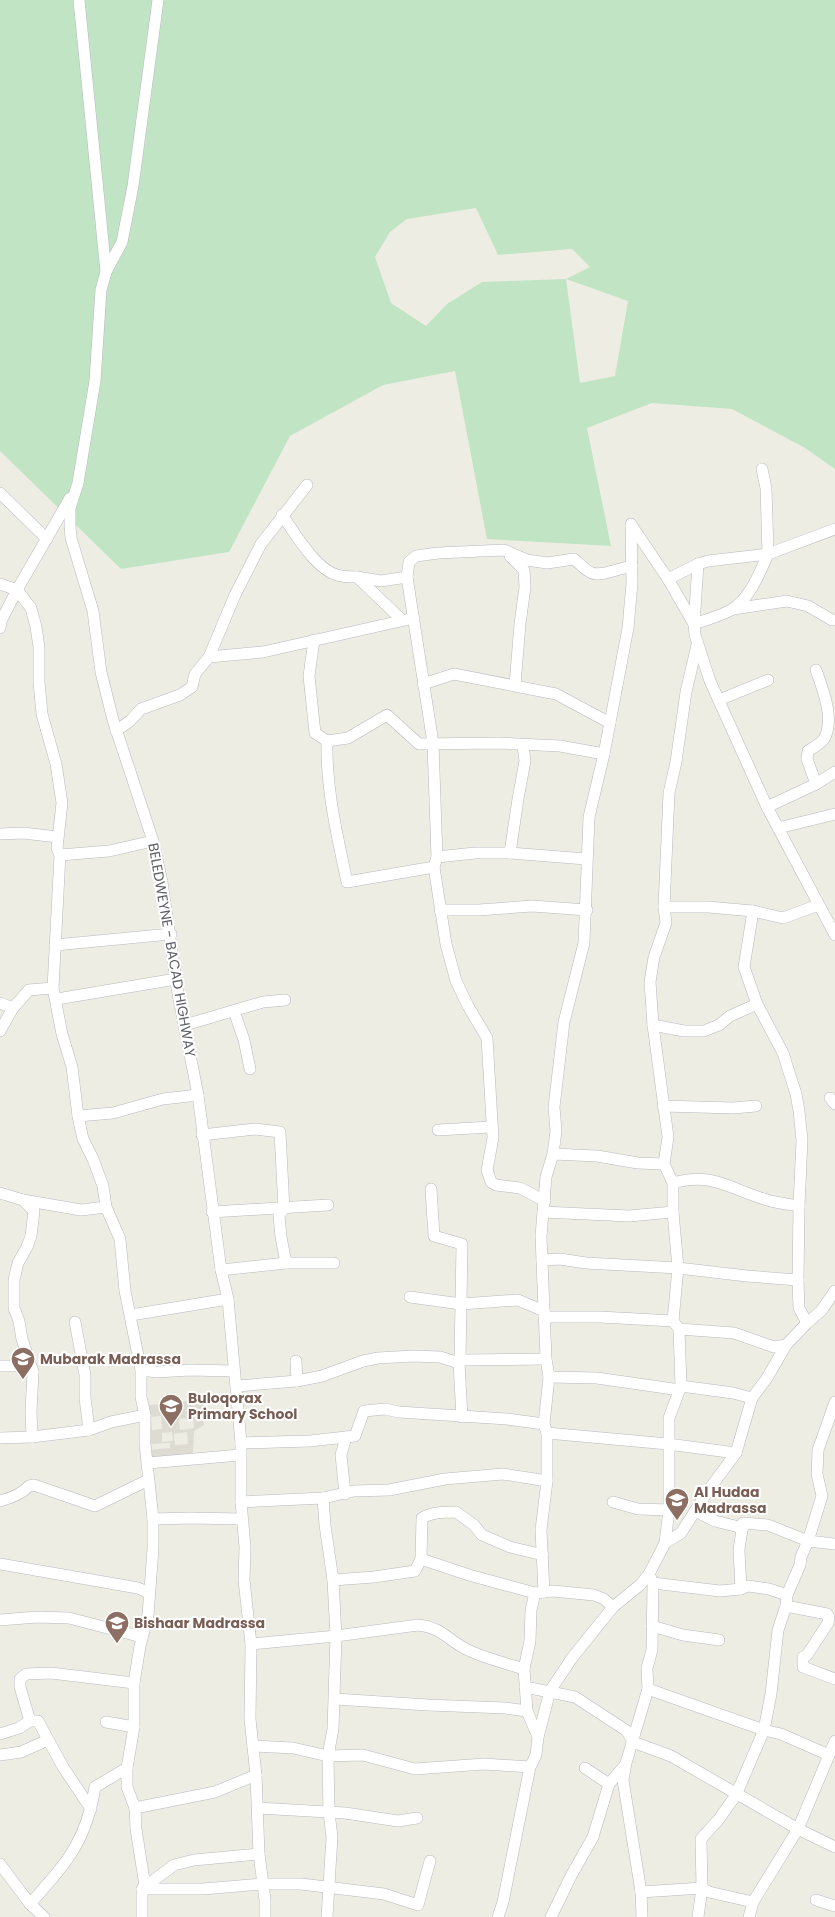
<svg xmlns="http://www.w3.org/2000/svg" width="835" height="1917" font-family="Poppins,sans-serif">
	<rect width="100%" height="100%" fill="#eeede4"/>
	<!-- education -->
	<path fill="#dedcd2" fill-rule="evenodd" d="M201,1398L203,1403L204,1425L194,1431L193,1454L150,1457L147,1434L148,1405L174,1403ZM161,1416L162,1429L152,1430L151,1417ZM193,1418L194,1428L180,1430L179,1419ZM172,1432L173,1441L162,1442V1433ZM187,1432L188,1444L175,1445L174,1434ZM170,1443V1448L149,1450V1444Z"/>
	<!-- green -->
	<path fill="#c1e5c4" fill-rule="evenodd" d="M0,0H835V469L805,448L732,409L652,403L587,428L611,546L487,539L455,371L383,385L290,436L229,552L121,569L0,451ZM476,208L498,255L572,249L590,267L566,279L482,282L447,304L426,326L391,303L375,257L390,232L407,219ZM566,279L628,301L615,376L580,383Z"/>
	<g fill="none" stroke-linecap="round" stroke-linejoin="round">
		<defs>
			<g id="minor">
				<polyline points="79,0 106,272"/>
				<polyline points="158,0 133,186 122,242 106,272 101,290 95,381 78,483 70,508 70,525 71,538 93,611 101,672 113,720 153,841 162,882 178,994 198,1095 221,1270 228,1299 241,1443 241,1502 245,1547 244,1580 251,1644 250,1719 256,1775 259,1854 265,1900 265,1917"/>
				<polyline points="0,493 47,539"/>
				<path d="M282,515C295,533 315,569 337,575C343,577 351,577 357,577L401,619"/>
				<polyline points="632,526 668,579 694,624"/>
				<polyline points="510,556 524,570 525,587 520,624 515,685"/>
				<polyline points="698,564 694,624 695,635 710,681 767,807 835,935"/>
				<path d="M357,577L381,581L407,577L409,562L416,556L438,553L504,550L527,560L547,563L574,559C579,563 584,569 590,572C599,578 620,568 632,566"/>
				<polyline points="407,577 433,743 437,857 434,867 446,944 456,981 468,1006 487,1038 493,1138 487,1170 491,1182 496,1185 520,1188 545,1201"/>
				<polyline points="668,579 698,564 708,561 768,554 766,488 762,469"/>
				<polyline points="0,584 17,590 31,608 36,627 39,647 39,682 42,714 56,764 62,803 57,848 60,855 53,988 62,1034 72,1067 78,1116 83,1139 93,1159 103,1186 106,1207 120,1239 125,1291 141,1370 141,1397 145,1415 145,1444 153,1519 153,1549 148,1615 140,1646 134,1683 134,1727 127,1768 127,1787 135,1808 136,1829 145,1886"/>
				<polyline points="733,609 787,601 808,606 832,620"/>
				<path d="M694,624C706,620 720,616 731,610C750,599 760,572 768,554L835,529"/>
				<polyline points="0,628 1,621 17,590 70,498"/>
				<path d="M314,640L309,676L315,733L327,741C326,789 337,835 347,882L434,867"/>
				<polyline points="209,657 263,652 414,618"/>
				<polyline points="423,684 454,674 556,694 610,723"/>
				<polyline points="719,700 768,680"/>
				<polyline points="116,731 130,721 141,709 180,695 192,687 195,674 209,657 235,595 261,544 307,485"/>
				<polyline points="327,741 348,738 387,715 419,744 499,743 560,746 604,754"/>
				<path d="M816,784L807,759L808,751C813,748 820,744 824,739C835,719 823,690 816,670"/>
				<polyline points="767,807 816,784 835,772"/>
				<polyline points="778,828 835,814"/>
				<polyline points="0,834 23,833 58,837"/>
				<polyline points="510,853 518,799 525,761 523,746"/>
				<polyline points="60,855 109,851 153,841"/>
				<polyline points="437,857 475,853 510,853 586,859"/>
				<polyline points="664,907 708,907 753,911 783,918 818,905"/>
				<polyline points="440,910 479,910 532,906 587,910"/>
				<polyline points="753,911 744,967 757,1004 783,1053 796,1094 799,1111 802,1140 799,1206 798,1280 799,1308 807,1323"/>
				<polyline points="55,945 171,934"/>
				<polyline points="57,999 176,979"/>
				<polyline points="0,1003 13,1008"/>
				<polyline points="234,1011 244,1040 250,1069"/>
				<polyline points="185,1025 263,1002 285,1000"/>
				<polyline points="653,1025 684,1031 704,1031 719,1025 730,1016 757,1004"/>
				<polyline points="0,1031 13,1008 29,990 53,988"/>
				<polyline points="830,1098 835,1104"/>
				<polyline points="663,1106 733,1108 756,1106"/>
				<polyline points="78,1116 113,1113 163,1099 198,1095"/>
				<polyline points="438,1130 491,1127"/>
				<polyline points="202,1135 255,1129 280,1132 284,1209 279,1215 281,1237 286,1263 334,1263"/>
				<polyline points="553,1154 597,1156 638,1163 664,1164"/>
				<path d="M673,1183C713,1172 728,1188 764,1199C775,1203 787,1204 799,1206"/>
				<polyline points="431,1189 434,1236 462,1244 460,1360 459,1363 462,1417"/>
				<polyline points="0,1193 23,1200 81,1210 106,1207"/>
				<polyline points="23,1200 34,1211 31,1236 27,1247 18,1263 14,1280 14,1308 19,1321 22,1339 33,1372 31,1411 32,1437"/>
				<polyline points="212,1212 328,1205"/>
				<polyline points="543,1212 629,1216 673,1212"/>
				<polyline points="542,1260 560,1259 586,1263 678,1268 747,1276 798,1280"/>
				<polyline points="221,1270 286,1263"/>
				<polyline points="410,1297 461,1304 518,1300 544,1311"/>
				<polyline points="131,1315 228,1299"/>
				<polyline points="544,1317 600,1317 673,1321"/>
				<polyline points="75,1322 85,1375 85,1398 89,1430"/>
				<polyline points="679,1329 734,1333 774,1347 786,1345"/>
				<polyline points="460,1360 546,1359"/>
				<polyline points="296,1361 297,1381"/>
				<polyline points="0,1366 21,1366 33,1372"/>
				<polyline points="141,1370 157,1372 190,1370 234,1371"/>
				<polyline points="549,1377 597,1378 680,1390"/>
				<polyline points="237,1386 297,1381 322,1376 363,1361 378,1358 413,1356 440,1357 459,1363"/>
				<polyline points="681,1386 733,1393 752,1398"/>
				<polyline points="547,1433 668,1444 736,1453"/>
				<polyline points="0,1438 32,1437 89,1430 111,1422 145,1415"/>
				<polyline points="241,1443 310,1441 355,1436 364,1411 385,1409 399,1412 507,1419 544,1424"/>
				<polyline points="148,1463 240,1455"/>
				<polyline points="345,1494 341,1455 346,1437"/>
				<polyline points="323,1498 325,1525 333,1580 336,1636 333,1729 328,1756 329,1813 332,1837 327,1917"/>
				<path d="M0,1501C11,1498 22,1494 29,1486L34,1485L95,1506L148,1480"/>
				<polyline points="241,1502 323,1498 354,1491 389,1490 445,1479 503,1474 547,1481"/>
				<polyline points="613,1502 638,1509 669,1510"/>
				<polyline points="695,1511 715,1521 743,1528"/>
				<polyline points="153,1519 190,1518 242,1519"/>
				<polyline points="665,1543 669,1510 669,1418 681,1386 679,1329 673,1321 678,1268 673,1212 673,1183 664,1164 668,1137 653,1025 650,982 654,957 666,923 664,907 669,793 676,762 686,692 697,645"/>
				<polyline points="421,1559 469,1575 535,1593 553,1591 594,1595 604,1599 613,1607"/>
				<polyline points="0,1564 138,1588 149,1593"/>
				<path d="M333,1580L374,1577L415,1571L421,1559L422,1518C432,1512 444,1512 456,1512L474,1525L482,1535L510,1547L543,1555"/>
				<polyline points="653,1583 720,1591 741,1589 748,1586 769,1589 787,1595"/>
				<polyline points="741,1589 739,1550 743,1523 768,1525 808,1541 835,1544"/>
				<polyline points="544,1592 541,1530 547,1481 547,1433 544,1424 549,1377 546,1359 541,1236 546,1177 553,1154 556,1131 554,1107 564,1022 584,943 589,817 604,754 628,628 632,583 631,524"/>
				<polyline points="535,1593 531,1610 530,1641 524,1669 527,1711 538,1737"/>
				<polyline points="786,1606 827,1614 829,1617 828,1623 807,1655 803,1657 803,1667 835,1679"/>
				<polyline points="0,1620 37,1617 69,1618 142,1637"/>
				<polyline points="652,1626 683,1635 719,1640"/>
				<path d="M251,1644L336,1636L418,1625C440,1627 446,1638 464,1648C480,1657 505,1663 524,1669"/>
				<polyline points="525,1687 575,1697 627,1731 633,1742 671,1756 798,1829 835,1847"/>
				<polyline points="648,1689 764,1730 781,1734 829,1755"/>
				<polyline points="335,1699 428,1705 505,1708 527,1711"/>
				<polyline points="30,1721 20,1687 20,1679 26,1674 51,1673 134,1683"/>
				<polyline points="106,1722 134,1727"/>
				<polyline points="0,1734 19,1728 30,1721 38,1721 63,1767 91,1809"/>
				<polyline points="253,1746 293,1748 328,1756 363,1755 415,1769 484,1764 530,1767"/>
				<polyline points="0,1755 21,1752 48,1740"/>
				<polyline points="585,1768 609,1784"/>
				<polyline points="135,1808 215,1792 256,1775"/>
				<polyline points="258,1808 345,1813 398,1821 417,1818"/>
				<polyline points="0,1864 30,1904 44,1917"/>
				<polyline points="142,1889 203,1889 262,1884 301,1884 384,1894 418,1905 430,1861"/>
				<polyline points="641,1892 702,1888 709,1892 753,1902"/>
				<polyline points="816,1900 835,1906"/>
				<path d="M30,1904C66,1863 86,1843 95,1787L127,1768"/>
				<polyline points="142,1917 142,1889 174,1865 194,1860 259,1854"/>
				<polyline points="498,1917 503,1902 530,1767 536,1755 538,1737 550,1691 572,1658 613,1607 640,1585 649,1574 665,1543 681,1533 710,1488 736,1453 752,1398 767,1378 786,1345 807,1323 821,1311 835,1291"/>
				<polyline points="551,1917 572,1874 593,1837 609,1784 625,1765"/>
				<polyline points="642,1917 641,1892 623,1780 626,1763 648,1689 647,1668 652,1650 653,1583 649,1574"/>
				<polyline points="698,1917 702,1888 701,1839 719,1819 736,1795 764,1730 771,1694 778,1630 786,1606 787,1595 800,1565 801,1557 808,1541 822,1496 817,1474 818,1450 835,1402"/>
				<polyline points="749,1917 753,1902 798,1829 835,1741"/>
			</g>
		</defs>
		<!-- minor casing -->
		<use href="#minor" stroke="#b6b9be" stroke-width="12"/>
		<!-- minor -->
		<use href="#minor" stroke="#fff" stroke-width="11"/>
	</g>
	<!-- icons -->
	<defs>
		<symbol id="school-pin" viewBox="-11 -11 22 30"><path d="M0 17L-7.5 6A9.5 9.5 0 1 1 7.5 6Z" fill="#8d6e63" stroke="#fff"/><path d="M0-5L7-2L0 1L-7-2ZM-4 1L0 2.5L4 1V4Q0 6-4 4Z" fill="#fff"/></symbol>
	</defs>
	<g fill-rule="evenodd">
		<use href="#school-pin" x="9" y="1345" width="28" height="38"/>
		<use href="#school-pin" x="157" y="1392" width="28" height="38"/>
		<use href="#school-pin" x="663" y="1486" width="28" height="38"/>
		<use href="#school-pin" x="103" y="1609" width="28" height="38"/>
	</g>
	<g text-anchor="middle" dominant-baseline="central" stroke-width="4" stroke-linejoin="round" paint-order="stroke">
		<!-- street labels -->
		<g font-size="14" fill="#5c5f64" stroke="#fff">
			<text transform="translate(172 950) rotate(80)">BELEDWEYNE - BACAD HIGHWAY</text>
		</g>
		<!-- education labels -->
		<g font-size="14" font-weight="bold" fill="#785e54" stroke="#fff" text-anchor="start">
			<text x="40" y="1359">Mubarak Madrassa</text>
			<text x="188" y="1398">Buloqorax<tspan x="188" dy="16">Primary School</tspan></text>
			<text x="694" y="1492">Al Hudaa<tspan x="694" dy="16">Madrassa</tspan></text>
			<text x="134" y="1623">Bishaar Madrassa</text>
		</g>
	</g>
</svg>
